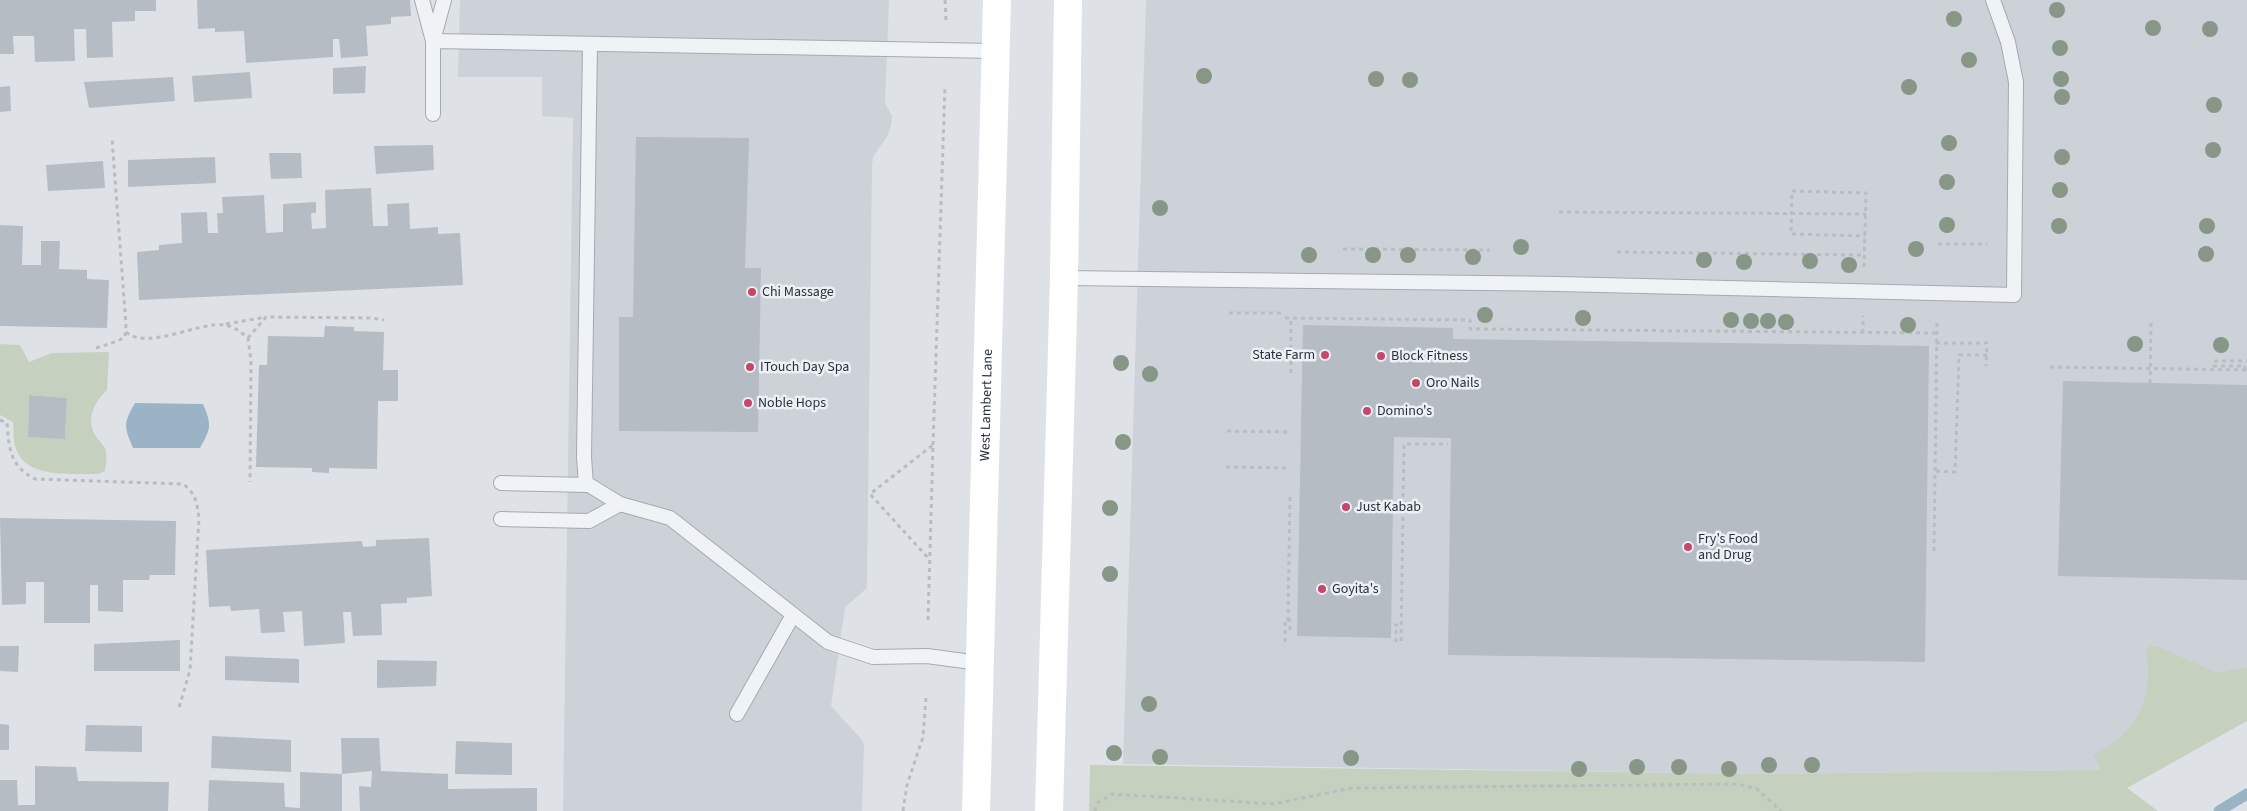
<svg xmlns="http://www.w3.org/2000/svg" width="2247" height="811" font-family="'Source Sans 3',sans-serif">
	<rect width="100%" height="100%" fill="#dee2e7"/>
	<!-- built -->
	<g fill="#ccd2d8">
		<polygon points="460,0 889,0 885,103 892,116 891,125 888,135 873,157 872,166 867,588 845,607 831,706 862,740 864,745 862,811 563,811 573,118 542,116 542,77 458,77"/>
		<polygon points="1146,0 2247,0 2247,703 2101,770 1759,774 1123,764"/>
	</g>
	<!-- green -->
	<g fill="#c6d0bf" fill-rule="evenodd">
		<path d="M0,344L20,345L29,362L52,353L109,352L107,390C93,403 85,421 97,438C100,442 105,446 106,451C107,457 106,465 105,471L98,474C71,473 23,480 15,445C13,438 14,429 13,422L0,415ZM29,395L67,398L65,438H74L28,437Z"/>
		<path d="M2151,646L2159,647L2215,672H2225L2247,667V721L2127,788L2158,811H1089L1090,765L1759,774L2101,770L2094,755C2138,732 2154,698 2146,650Z"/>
	</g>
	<!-- water -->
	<path fill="#9ab4c5" d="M135,403L203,404C212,425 211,429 200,448H133C124,426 123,424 135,403Z"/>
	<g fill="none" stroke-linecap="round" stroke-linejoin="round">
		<!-- stream -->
		<polyline stroke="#9ab4c5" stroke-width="11" points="2219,811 2247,794"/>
	</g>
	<!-- building -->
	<g fill="#b5bcc3">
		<polygon points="0,0 156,0 156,11 135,11 135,21 112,22 113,57 87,58 86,29 74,29 75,61 35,62 34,36 13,36 14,54 0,54"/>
		<polygon points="197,0 410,0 411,16 391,17 391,24 366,26 368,56 341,58 339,39 333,39 333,57 246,63 244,31 215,32 215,28 198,29"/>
		<polygon points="366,66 365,93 333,94 333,68"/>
		<polygon points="250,72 252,98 194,102 192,76"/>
		<polygon points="173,77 175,101 89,108 84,82"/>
		<polygon points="10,86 11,111 0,112 0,87"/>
		<polygon points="636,137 749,138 745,268 761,268 758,432 619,431 619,317 633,317"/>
		<polygon points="433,145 434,170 376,174 374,146"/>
		<polygon points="269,153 301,153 302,178 271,179"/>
		<polygon points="215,157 216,183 128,187 128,160"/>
		<polygon points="103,161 105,188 48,191 46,165"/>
		<polygon points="371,188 373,226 388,226 387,204 409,203 410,229 438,227 438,234 460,233 463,285 139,300 137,252 159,250 159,245 182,243 181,213 207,212 208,233 218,233 217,213 223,213 222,197 264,195 266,233 283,232 283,204 316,202 316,213 311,213 312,229 326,228 325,190"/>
		<polygon points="0,225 23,226 22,265 41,265 41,241 60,241 59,269 87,270 87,279 109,280 107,328 0,326"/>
		<polygon points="1303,325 1453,328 1453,339 1929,346 1925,662 1448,655 1451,438 1394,437 1391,638 1297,636"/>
		<polygon points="325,326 354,327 354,331 384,332 383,370 398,370 398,401 378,401 377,469 329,468 329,473 312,472 312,468 256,467 259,365 267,365 268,336 324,337"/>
		<polygon points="2063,381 2247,385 2247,580 2058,576"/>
		<polygon points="29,395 67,398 65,439 28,437"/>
		<polygon points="0,518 176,521 175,575 150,575 149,580 123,580 123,612 98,611 98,585 90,585 90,623 44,623 44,582 26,582 26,604 2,605"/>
		<polygon points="429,538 432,596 407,598 407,603 381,604 382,635 353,636 351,612 343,612 345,643 304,646 302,611 283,612 285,632 261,633 259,609 231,611 230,606 209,607 206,550 362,541 363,547 376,546 376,540"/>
		<polygon points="180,640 180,671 94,671 94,644"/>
		<polygon points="0,646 19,646 18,672 0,671"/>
		<polygon points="225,656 299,659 299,683 225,680"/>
		<polygon points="377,660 437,661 436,686 377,688"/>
		<polygon points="0,724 9,725 9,750 0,750"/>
		<polygon points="86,725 142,726 142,752 85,751"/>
		<polygon points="212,736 291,740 291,772 211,768"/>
		<polygon points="341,738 379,738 381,771 448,774 448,789 537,788 537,811 360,811 359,786 371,787 372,771 342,774"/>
		<polygon points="456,741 512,743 512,775 455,774"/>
		<polygon points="35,766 76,767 78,781 169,782 168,811 0,811 0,780 17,780 18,805 35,805"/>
		<polygon points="300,772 342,774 342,811 208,811 209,780 284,783 285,807 300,808"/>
	</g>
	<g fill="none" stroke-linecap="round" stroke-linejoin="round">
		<defs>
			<g id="lane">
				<polyline points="422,0 433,41 444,0"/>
				<polyline points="433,114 433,41 996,51"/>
				<polyline points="1064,278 1558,284 2014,295 2016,82 2008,42 1993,0"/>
				<polyline points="586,485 584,457 590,44"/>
				<polyline points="620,504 670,518 828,642 873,657 927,656 979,663"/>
				<polyline points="501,519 589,521 620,504 589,485 501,483"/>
				<polyline points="737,714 793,615"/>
			</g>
		</defs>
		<!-- lane casing -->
		<use href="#lane" stroke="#a4aab1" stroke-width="16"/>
		<!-- path -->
		<g stroke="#b8bdc1" stroke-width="3" stroke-dasharray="4 4" stroke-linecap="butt">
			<polyline points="945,0 946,20"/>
			<polyline points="1559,212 1866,214"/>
			<polyline points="1938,244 1987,244"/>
			<polyline points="1343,249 1490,250"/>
			<polyline points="1617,252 1864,255"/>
			<polyline points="1864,267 1866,193 1792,191 1791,234 1865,236"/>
			<polyline points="1229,313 1285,313"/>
			<polyline points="1285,318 1470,320 1470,329 1936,333"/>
			<polyline points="226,324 266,317"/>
			<path d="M126,332C147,351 200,321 225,325C235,327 241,332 248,338L251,361L250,482"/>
			<polyline points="1863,333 1863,316"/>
			<polyline points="248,338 266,317 372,318 384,320"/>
			<polyline points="1936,343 1987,343 1986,366"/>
			<polyline points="96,348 118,341 125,337 126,325 112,139"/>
			<polyline points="2050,367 2247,370"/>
			<polyline points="2245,370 2245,366 2214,366 2214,361 2247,361"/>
			<polyline points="1291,373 1291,318"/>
			<polyline points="2150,383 2151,322"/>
			<path d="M0,420L7,423C9,449 10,466 35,479L183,484C196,493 197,504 199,518L190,670L178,711"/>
			<polyline points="1227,431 1290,432"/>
			<polyline points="933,445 945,86"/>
			<polyline points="1226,467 1290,468"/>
			<polyline points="1936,471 1955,472 1959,355 1987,355"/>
			<polyline points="1934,551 1937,319"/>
			<polyline points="928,620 933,445 870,494 929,559"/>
			<polyline points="1288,620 1290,620 1290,632"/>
			<polyline points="1346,625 1401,625"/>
			<polyline points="1401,641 1404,444 1448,444"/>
			<polyline points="1285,642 1285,620 1288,620 1290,495"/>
			<polyline points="1396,642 1396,625"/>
			<polyline points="903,811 907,785 923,737 926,698"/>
			<polyline points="1095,811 1097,803 1112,794 1273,804 1352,788 1738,784 1757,789 1781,811"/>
		</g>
		<!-- lane -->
		<use href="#lane" stroke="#f0f3f5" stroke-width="14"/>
		<!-- secondary -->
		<g stroke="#fff" stroke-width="28">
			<path id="s1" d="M976,811L997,0"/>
			<polyline points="1049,811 1064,278 1068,0"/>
		</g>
	</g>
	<!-- trees -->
	<g fill="#879686">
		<circle cx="2057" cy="10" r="8"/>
		<circle cx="1954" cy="19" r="8"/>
		<circle cx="2153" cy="28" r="8"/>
		<circle cx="2210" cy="29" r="8"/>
		<circle cx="2060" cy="48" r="8"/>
		<circle cx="1969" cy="60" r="8"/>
		<circle cx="1204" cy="76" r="8"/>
		<circle cx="1376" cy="79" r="8"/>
		<circle cx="2061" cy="79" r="8"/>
		<circle cx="1410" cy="80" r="8"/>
		<circle cx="1909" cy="87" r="8"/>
		<circle cx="2062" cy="97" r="8"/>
		<circle cx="2214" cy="105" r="8"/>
		<circle cx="1949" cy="143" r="8"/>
		<circle cx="2213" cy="150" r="8"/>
		<circle cx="2062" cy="157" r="8"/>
		<circle cx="1947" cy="182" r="8"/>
		<circle cx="2060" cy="190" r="8"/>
		<circle cx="1160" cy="208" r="8"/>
		<circle cx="1947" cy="225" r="8"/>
		<circle cx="2059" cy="226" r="8"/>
		<circle cx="2207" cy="226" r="8"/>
		<circle cx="1521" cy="247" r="8"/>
		<circle cx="1916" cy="249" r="8"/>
		<circle cx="2206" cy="254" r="8"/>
		<circle cx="1309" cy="255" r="8"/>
		<circle cx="1373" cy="255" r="8"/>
		<circle cx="1408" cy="255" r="8"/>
		<circle cx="1473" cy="257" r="8"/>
		<circle cx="1704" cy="260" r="8"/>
		<circle cx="1810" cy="261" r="8"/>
		<circle cx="1744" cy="262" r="8"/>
		<circle cx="1849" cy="265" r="8"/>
		<circle cx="1485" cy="315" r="8"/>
		<circle cx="1583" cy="318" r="8"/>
		<circle cx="1731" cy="320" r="8"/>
		<circle cx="1751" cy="321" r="8"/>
		<circle cx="1768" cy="321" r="8"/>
		<circle cx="1786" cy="322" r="8"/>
		<circle cx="1908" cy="325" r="8"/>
		<circle cx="2135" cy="344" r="8"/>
		<circle cx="2221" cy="345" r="8"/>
		<circle cx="1121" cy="363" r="8"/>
		<circle cx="1150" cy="374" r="8"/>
		<circle cx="1123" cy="442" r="8"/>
		<circle cx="1110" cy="508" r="8"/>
		<circle cx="1110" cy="574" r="8"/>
		<circle cx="1149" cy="704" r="8"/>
		<circle cx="1114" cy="753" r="8"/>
		<circle cx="1160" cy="757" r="8"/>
		<circle cx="1351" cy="758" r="8"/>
		<circle cx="1769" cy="765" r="8"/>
		<circle cx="1812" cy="765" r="8"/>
		<circle cx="1637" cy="767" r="8"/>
		<circle cx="1679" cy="767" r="8"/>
		<circle cx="1579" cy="769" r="8"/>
		<circle cx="1729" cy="769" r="8"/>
	</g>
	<!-- markers -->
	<g fill="#c7476a" stroke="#edf1f4" stroke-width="2">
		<circle cx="752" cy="292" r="5"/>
		<circle cx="1325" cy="355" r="5"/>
		<circle cx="1381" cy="356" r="5"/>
		<circle cx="750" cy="367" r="5"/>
		<circle cx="1416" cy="383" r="5"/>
		<circle cx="748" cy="403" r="5"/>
		<circle cx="1367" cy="411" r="5"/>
		<circle cx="1346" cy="507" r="5"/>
		<circle cx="1688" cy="547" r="5"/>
		<circle cx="1322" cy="589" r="5"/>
	</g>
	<g text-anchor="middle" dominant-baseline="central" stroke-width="5" stroke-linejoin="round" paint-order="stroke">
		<!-- poi labels -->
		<g font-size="14" fill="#28323d" stroke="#edf1f4" text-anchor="start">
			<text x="762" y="292">Chi Massage</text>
			<text x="1315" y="355" text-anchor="end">State Farm</text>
			<text x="1391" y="356">Block Fitness</text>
			<text x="760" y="367">ITouch Day Spa</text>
			<text x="1426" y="383">Oro Nails</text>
			<text x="758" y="403">Noble Hops</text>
			<text x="1377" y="411">Domino's</text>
			<text x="1356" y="507">Just Kabab</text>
			<text x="1698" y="539">Fry's Food<tspan x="1698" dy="16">and Drug</tspan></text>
			<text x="1332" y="589">Goyita's</text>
		</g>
		<!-- street labels -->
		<g font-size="14" fill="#28323d" stroke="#edf1f4">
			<text stroke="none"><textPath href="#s1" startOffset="406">West Lambert Lane</textPath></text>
		</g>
	</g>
</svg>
